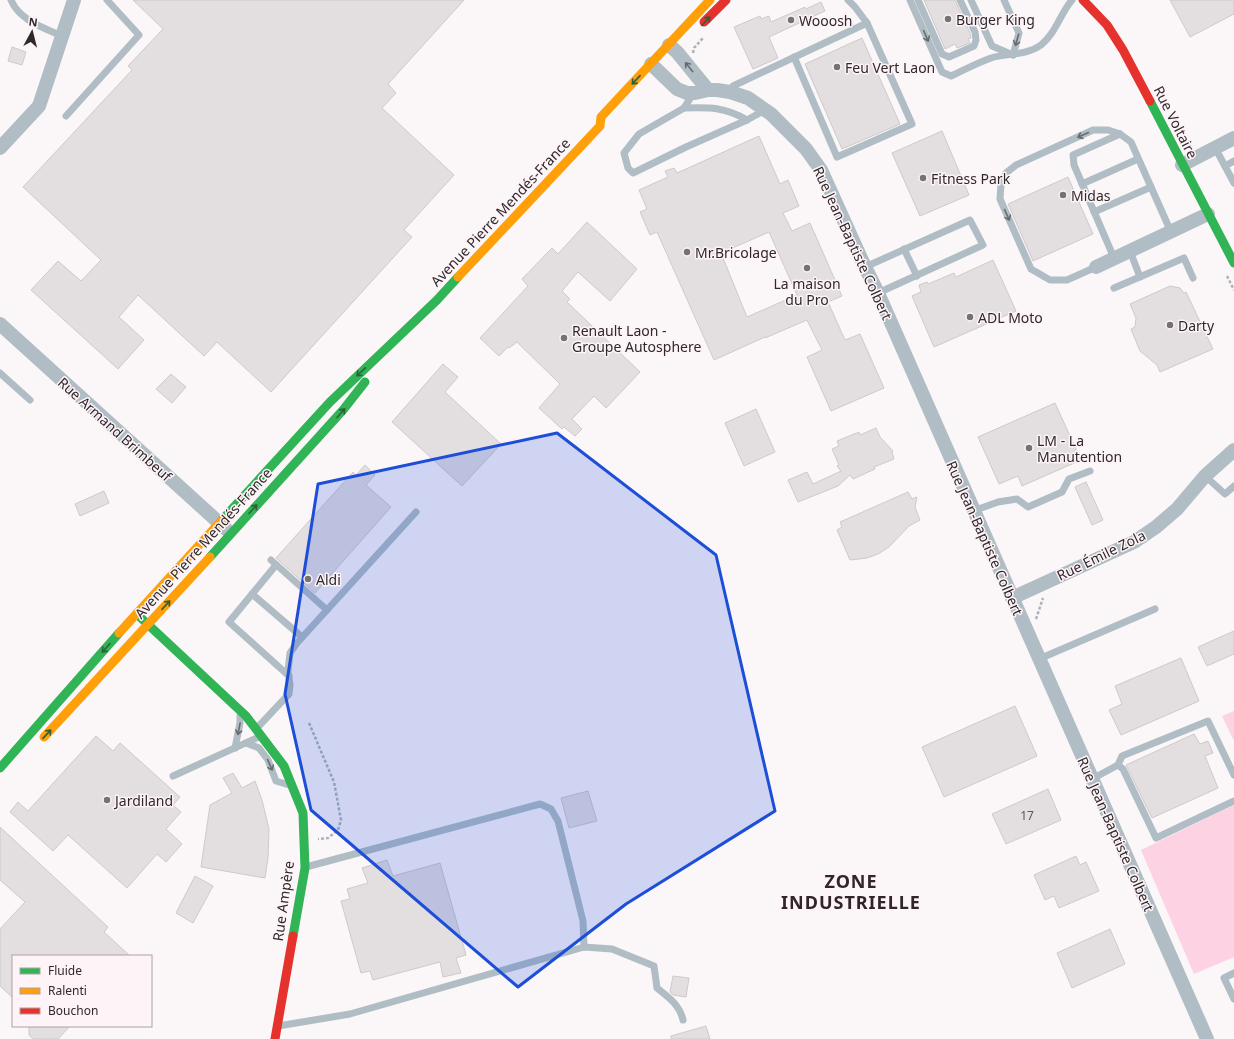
<svg xmlns="http://www.w3.org/2000/svg" width="1234" height="1039" font-family="'Noto Sans',sans-serif">
	<rect width="100%" height="100%" fill="#fbf6f8"/>
	<!-- green -->
	<g fill="#fdd2e3">
		<polygon points="1234,711 1234,741 1222,716"/>
		<polygon points="1234,805 1234,957 1194,974 1141,850"/>
	</g>
	<!-- building -->
	<g fill="#e3dee0" stroke="#cec9cb" fill-rule="evenodd">
		<polygon points="133,0 464,0 388,84 396,93 382,108 454,175 404,230 412,237 271,392 217,342 204,356 138,295 119,317 144,340 118,369 31,290 58,261 81,281 101,260 23,187 132,70 128,66 163,29"/>
		<polygon points="924,0 955,0 970,33 971,38 968,39 970,43 957,48 955,44 945,49"/>
		<polygon points="1170,0 1234,0 1234,14 1190,37"/>
		<polygon points="821,2 825,11 769,37 778,58 753,69 734,27 760,16 761,19 769,16 771,22 805,7 806,9"/>
		<polygon points="862,38 900,124 842,149 805,64"/>
		<polygon points="12,47 26,52 22,65 8,61"/>
		<polygon points="942,131 969,195 920,216 892,153"/>
		<path d="M759,136L780,184L788,180L799,206L783,213L792,231L810,223L842,296L828,302L845,340L860,334L884,388L831,411L807,357L822,350L807,320L765,338V337L714,360L657,232L650,235L640,212L647,209L639,190L668,177L665,171L674,168L677,173ZM769,232L797,295L747,317L721,253Z"/>
		<polygon points="1068,177 1093,234 1033,261 1008,204"/>
		<polygon points="587,222 637,269 610,301 578,272 562,291 570,299 567,302 640,372 606,408 594,396 572,419 582,429 575,436 564,427 562,429 539,408 560,384 517,342 509,348 508,347 499,356 480,338 528,286 522,279 552,248 558,254"/>
		<polygon points="993,260 1016,311 934,347 912,296 921,292 919,285 927,282 928,284 954,273 956,277"/>
		<polygon points="1170,286 1180,288 1184,293 1186,292 1213,349 1160,372 1157,365 1140,351 1131,329 1135,327 1136,318 1130,304"/>
		<polygon points="443,364 458,377 445,392 501,444 462,486 392,422"/>
		<polygon points="171,374 186,387 172,403 156,389"/>
		<polygon points="1055,403 1081,460 1022,486 1018,476 999,484 978,437"/>
		<polygon points="756,409 775,452 744,466 725,423"/>
		<polygon points="876,428 880,437 893,451 892,452 894,459 874,467 875,469 853,479 850,475 838,486 798,502 788,480 807,472 813,484 841,471 837,466 839,465 832,449 839,446 837,441 859,432 860,435"/>
		<polygon points="365,465 375,475 366,485 391,507 315,593 276,558 353,472 356,475"/>
		<polygon points="1086,482 1103,520 1092,525 1075,487"/>
		<polygon points="104,491 109,503 80,516 75,504"/>
		<polygon points="908,492 912,499 917,497 915,507 920,520 909,526 889,547 878,554 867,558 850,560 837,530 842,527 840,522"/>
		<polygon points="1234,631 1234,654 1207,666 1198,647"/>
		<polygon points="1181,658 1199,701 1121,735 1109,710 1122,704 1115,686"/>
		<polygon points="1015,706 1037,756 944,797 922,747"/>
		<polygon points="1194,734 1200,744 1208,741 1213,753 1205,756 1218,788 1152,818 1126,765"/>
		<polygon points="96,736 113,751 120,743 180,797 173,805 181,812 166,829 182,844 166,862 157,854 127,888 68,835 53,851 10,812 18,802 28,811"/>
		<polygon points="233,773 242,788 255,781 262,800 269,829 268,858 265,878 201,867 210,805 232,793 223,778"/>
		<polygon points="1048,789 1061,820 1006,844 992,814"/>
		<polygon points="588,791 597,821 569,828 561,798"/>
		<polygon points="0,827 108,927 104,932 130,956 13,956 13,998 0,986 0,929 25,902 0,880"/>
		<polygon points="1076,856 1080,865 1086,862 1099,891 1059,908 1054,896 1045,900 1034,875"/>
		<polygon points="387,860 393,876 440,863 466,955 456,958 461,973 443,977 440,962 373,980 370,971 361,973 341,901 350,899 347,889 368,883 362,868"/>
		<polygon points="195,876 213,886 193,923 176,913"/>
		<polygon points="1110,929 1125,964 1072,988 1057,953"/>
		<polygon points="673,976 689,978 686,997 673,995 670,992"/>
		<polygon points="29,1026 70,1026 58,1039 33,1039 29,1035"/>
		<polygon points="706,1026 710,1039 671,1039 671,1036"/>
	</g>
	<g fill="none" stroke-linecap="round" stroke-linejoin="round">
		<!-- path -->
		<g stroke="#acb3b8" stroke-width="2.5" stroke-dasharray="3 2" stroke-linecap="butt">
			<polyline points="693,53 694,48 703,38"/>
			<polyline points="1227,276 1234,290"/>
			<polyline points="1036,619 1043,598"/>
			<polyline points="309,723 334,782 341,820 338,830 328,838 318,839"/>
		</g>
		<!-- lane -->
		<g stroke="#b0bdc4" stroke-width="7">
			<path d="M11,0C19,20 44,28 62,36"/>
			<path d="M910,0L942,72L951,76C964,70 977,63 991,58C1007,53 1026,56 1041,45C1056,33 1060,14 1072,0"/>
			<polyline points="918,0 942,54 949,57 974,46 976,40 975,32 960,0"/>
			<polyline points="971,0 992,46 1013,55"/>
			<polyline points="1004,0 1019,33 1013,55"/>
			<polyline points="794,57 837,157 912,124 867,23 855,7 848,0"/>
			<polyline points="730,92 733,86 867,23"/>
			<path d="M695,93L691,97L684,108C709,107 725,107 747,120"/>
			<polyline points="684,108 639,134 624,153 628,168 633,173 686,147 747,120 765,110"/>
			<polyline points="66,116 139,35 107,0"/>
			<polyline points="1214,148 1219,155 1234,183"/>
			<polyline points="1225,166 1234,161"/>
			<polyline points="1082,184 1138,159"/>
			<polyline points="1094,212 1151,187"/>
			<polyline points="904,249 917,276"/>
			<polyline points="1130,251 1140,277"/>
			<polyline points="1114,258 1074,165 1073,155 1120,134"/>
			<polyline points="865,267 970,220 983,245 878,293"/>
			<polyline points="1096,267 1067,280 1050,280 1031,269 1000,199 1001,184 1006,173 1016,165 1093,130 1108,130 1120,134 1131,142 1171,232"/>
			<polyline points="1114,288 1184,258 1193,278"/>
			<polyline points="0,373 30,400"/>
			<polyline points="1205,476 1225,494 1234,486"/>
			<polyline points="973,511 998,502 1017,499 1028,507 1062,492 1069,479 1090,471"/>
			<polyline points="271,560 327,610"/>
			<polyline points="276,565 229,622 289,676"/>
			<polyline points="252,594 302,637"/>
			<polyline points="1039,659 1155,609"/>
			<polyline points="256,729 289,694 290,685 288,671 290,653 297,643 416,512"/>
			<polyline points="246,743 259,748 268,760 276,781 289,785"/>
			<polyline points="235,748 240,723 240,716"/>
			<polyline points="1118,765 1123,769 1156,838 1234,801"/>
			<polyline points="173,776 261,736"/>
			<polyline points="1092,779 1118,765 1122,756 1208,721 1234,775"/>
			<polyline points="306,867 540,804 551,809 558,821 583,921 584,947"/>
			<polyline points="1234,973 1224,978 1234,999"/>
			<path d="M278,1026L350,1014L584,947L612,949L654,966L657,988C668,997 680,1005 683,1020"/>
		</g>
		<!-- street -->
		<g stroke="#b0bdc4" stroke-width="14">
			<polyline points="669,45 677,52 708,90"/>
			<polyline points="651,64 677,89 687,93 695,93 708,90 717,90 730,92 748,98 771,114 806,149 821,170 865,267 878,293 1207,1039"/>
			<polyline points="0,148 39,106 74,0"/>
			<polyline points="1182,165 1234,138"/>
			<polyline points="1096,267 1208,214"/>
			<polyline points="0,324 226,529"/>
			<polyline points="1012,598 1134,542 1156,527 1177,509 1205,476 1234,450"/>
		</g>
		<!-- fast -->
		<g stroke="#30b455" stroke-width="9">
			<polyline points="1150,101 1234,263"/>
			<polyline points="222,520 330,402 437,300 458,277"/>
			<polyline points="210,557 343,410 365,382"/>
			<polyline points="140,617 246,716 284,766 303,813 305,868 293,936"/>
			<polyline points="0,768 119,633"/>
		</g>
		<!-- slow -->
		<g stroke="#ff9f0a" stroke-width="9">
			<polyline points="458,277 600,126 601,117 710,0"/>
			<polyline points="119,633 222,520"/>
			<polyline points="44,737 210,557"/>
		</g>
		<!-- jam -->
		<g stroke="#e5322d" stroke-width="9">
			<polyline points="1083,0 1107,25 1123,50 1150,101"/>
			<polyline points="704,22 726,0"/>
			<polyline points="275,1039 293,936"/>
		</g>
	</g>
	<!-- one-way arrows -->
	<defs><path id="oneway-shaft" d="M-6 0H5M1.5-3L5.5 0L1.5 3" fill="none" stroke-width="1.6" stroke-linecap="round" stroke-linejoin="round"/></defs>
	<g stroke="#2f613c">
		<use href="#oneway-shaft" transform="translate(706 21) rotate(-47)"/>
		<use href="#oneway-shaft" transform="translate(636 80) rotate(133)"/>
		<use href="#oneway-shaft" transform="translate(361 372) rotate(136)"/>
		<use href="#oneway-shaft" transform="translate(341 413) rotate(-49)"/>
		<use href="#oneway-shaft" transform="translate(253 509) rotate(-48)"/>
		<use href="#oneway-shaft" transform="translate(166 605) rotate(-47)"/>
		<use href="#oneway-shaft" transform="translate(106 648) rotate(132)"/>
		<use href="#oneway-shaft" transform="translate(47 734) rotate(-47)"/>
	</g>
	<g stroke="#686c70">
		<use href="#oneway-shaft" transform="translate(926 36) rotate(66)"/>
		<use href="#oneway-shaft" transform="translate(1017 40) rotate(106)"/>
		<use href="#oneway-shaft" transform="translate(689 67) rotate(-129)"/>
		<use href="#oneway-shaft" transform="translate(1083 135) rotate(156)"/>
		<use href="#oneway-shaft" transform="translate(1007 215) rotate(66)"/>
		<use href="#oneway-shaft" transform="translate(239 729) rotate(101)"/>
		<use href="#oneway-shaft" transform="translate(270 765) rotate(66)"/>
	</g>
	<!-- marked area -->
	<path fill="#1d4ed8" fill-opacity="0.2" stroke="#1d4ed8" stroke-width="3" stroke-linejoin="round" d="M557,433L716,555L775,811L626,904L518,987L311,810L285,694L318,484Z"/>
	<!-- markers -->
	<g fill="#767173" stroke="#fef3f7" stroke-width="1.5">
		<circle cx="948" cy="19" r="4"/>
		<circle cx="791" cy="20" r="4"/>
		<circle cx="837" cy="67" r="4"/>
		<circle cx="923" cy="178" r="4"/>
		<circle cx="1063" cy="195" r="4"/>
		<circle cx="687" cy="252" r="4"/>
		<circle cx="807" cy="268" r="4"/>
		<circle cx="970" cy="317" r="4"/>
		<circle cx="1170" cy="325" r="4"/>
		<circle cx="564" cy="338" r="4"/>
		<circle cx="1029" cy="448" r="4"/>
		<circle cx="308" cy="579" r="4"/>
		<circle cx="107" cy="800" r="4"/>
	</g>
	<g text-anchor="middle" dominant-baseline="central" stroke-width="3" stroke-linejoin="round" paint-order="stroke">
		<!-- number labels -->
		<g font-size="12" fill="#5b5658">
			<text x="1027" y="815">17</text>
		</g>
		<!-- poi labels -->
		<g font-size="14" fill="#2e292b" stroke="#fef3f7" text-anchor="start">
			<text x="956" y="19">Burger King</text>
			<text x="799" y="20">Wooosh</text>
			<text x="845" y="67">Feu Vert Laon</text>
			<text x="931" y="178">Fitness Park</text>
			<text x="1071" y="195">Midas</text>
			<text x="695" y="252">Mr.Bricolage</text>
			<text x="807" y="283" text-anchor="middle">La maison<tspan x="807" dy="16">du Pro</tspan></text>
			<text x="978" y="317">ADL Moto</text>
			<text x="1178" y="325">Darty</text>
			<text x="572" y="330">Renault Laon -<tspan x="572" dy="16">Groupe Autosphere</tspan></text>
			<text x="1037" y="440">LM - La<tspan x="1037" dy="16">Manutention</tspan></text>
			<text x="316" y="579">Aldi</text>
			<text x="115" y="800">Jardiland</text>
		</g>
		<!-- street labels -->
		<g font-size="14" fill="#2e292b" stroke="#fef3f7">
			<text transform="translate(1176 122) rotate(63)">Rue Voltaire</text>
			<text transform="translate(500 212) rotate(-47)">Avenue Pierre Mendés-France</text>
			<text transform="translate(853 243) rotate(65)">Rue Jean-Baptiste Colbert</text>
			<text transform="translate(115 429) rotate(42)">Rue Armand Brimbeuf</text>
			<text transform="translate(985 538) rotate(66)">Rue Jean-Baptiste Colbert</text>
			<text transform="translate(203 543) rotate(-48)">Avenue Pierre Mendés-France</text>
			<text transform="translate(1101 555) rotate(-26)">Rue Émile Zola</text>
			<text transform="translate(1116 834) rotate(66)">Rue Jean-Baptiste Colbert</text>
			<text transform="translate(283 901) rotate(-82)">Rue Ampère</text>
		</g>
		<!-- district labels -->
		<g font-size="18" font-weight="bold" letter-spacing="1" fill="#30262a" stroke="#fef3f7">
			<text x="851" y="881">ZONE<tspan x="851" dy="21">INDUSTRIELLE</tspan></text>
		</g>
	</g>
	<!-- legend -->
	<rect x="12" y="955" width="140" height="72" fill="#fef3f7" stroke="#aba2a5"/>
	<rect x="20" y="968" width="20" height="6" fill="#30b455" stroke="#aba2a5"/>
	<text x="48" y="975" font-size="12" fill="#2e292b">Fluide</text>
	<rect x="20" y="988" width="20" height="6" fill="#ff9f0a" stroke="#aba2a5"/>
	<text x="48" y="995" font-size="12" fill="#2e292b">Ralenti</text>
	<rect x="20" y="1008" width="20" height="6" fill="#e5322d" stroke="#aba2a5"/>
	<text x="48" y="1015" font-size="12" fill="#2e292b">Bouchon</text>
	<!-- north arrow -->
	<g transform="translate(32 32) rotate(7)" stroke="#fef3f7" stroke-width="3" paint-order="stroke">
	<path d="M0-3L7 15L0 10L-7 15Z" fill="#2e292b"/>
	<text y="-6" font-size="11" font-weight="bold" text-anchor="middle" fill="#2e292b">N</text>
	</g>
</svg>
